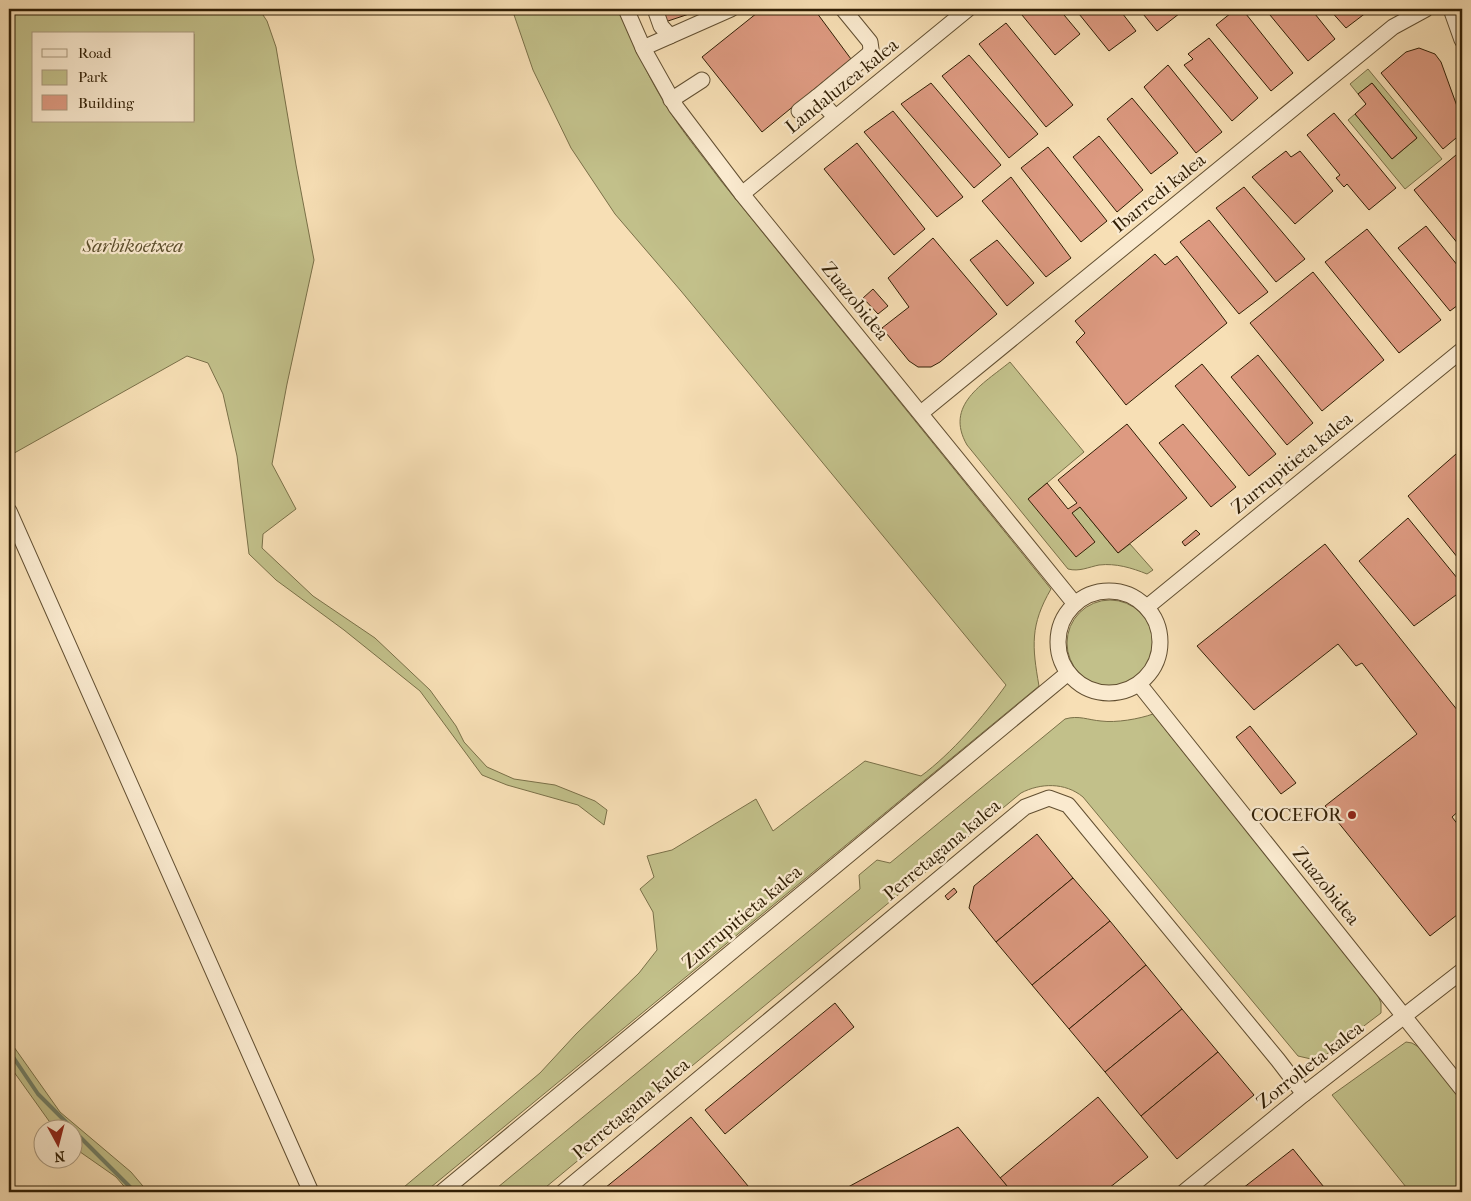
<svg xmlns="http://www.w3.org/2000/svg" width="1471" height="1201" font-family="'IM FELL French Canon',serif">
	<rect width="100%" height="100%" fill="#f7dfb5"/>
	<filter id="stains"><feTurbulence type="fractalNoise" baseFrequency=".004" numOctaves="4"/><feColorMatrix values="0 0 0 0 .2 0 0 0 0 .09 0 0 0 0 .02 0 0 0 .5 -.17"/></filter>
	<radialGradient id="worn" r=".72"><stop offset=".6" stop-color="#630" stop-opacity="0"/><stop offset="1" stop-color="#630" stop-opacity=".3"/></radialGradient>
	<!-- green -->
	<g fill="#c2c08a" stroke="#7a7048" fill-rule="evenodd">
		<path d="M9,9H259L267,21L276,47L296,165L314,260L287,384L272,464L296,509L263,534L262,548L313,596L375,638L430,690L456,726L464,742L487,767L514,779L555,785L595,801L607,810L604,825L578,805L507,785L482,775L420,691L344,630L276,580L249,554L237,456L223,394L208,363L187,356L9,456ZM34,34H194V121H34Z"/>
		<path d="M512,9H618C631,39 645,70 662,99C679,128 701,154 721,181L1051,589C1030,625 1032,646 1039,686L425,1192H398L540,1073L576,1034L639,973L657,950L653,912L640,889L654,877L647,856L672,850L756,799L773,831L865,761L921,776C951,754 984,716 1006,685L681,291L615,214L571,148L533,70Z"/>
		<polygon points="1368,69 1442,159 1405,189 1348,120 1355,114 1392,159 1417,138 1372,83 1358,94 1350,84"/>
		<path d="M1010,362L1084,452L1029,498L1072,513L1080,507L1118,553L1130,544L1153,570L1147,574C1132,568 1116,563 1099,565C1089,567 1079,572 1068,569L967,445C944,405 983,384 1010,362Z"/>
		<circle cx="1110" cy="643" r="43"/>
		<path d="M1153,714L1378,996L1381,1003V1013L1323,1057L1311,1059L1298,1056L1083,797C1065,782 1040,783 1021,793L540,1192H492L860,889L859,875L877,860L890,863L1065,719C1079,715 1088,720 1101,721C1116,723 1139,719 1153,714Z"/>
		<polygon points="9,1040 60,1112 131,1172 148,1192 129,1192 116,1177 73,1147 72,1128 54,1128 9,1065"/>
		<polygon points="1406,1042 1412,1043 1422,1049 1462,1100 1462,1192 1410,1192 1332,1095"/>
	</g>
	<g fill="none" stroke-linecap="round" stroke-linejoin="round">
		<!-- stream -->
		<g stroke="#727e66" stroke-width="4">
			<polyline points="9,1051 38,1094 72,1128"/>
			<polyline points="72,1129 135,1192"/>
		</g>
	</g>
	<!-- building -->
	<g fill="#dd9a81" stroke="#311f05">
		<polygon points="657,9 704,9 662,23"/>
		<polygon points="762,9 814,9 851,59 762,132 702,57"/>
		<polygon points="1017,9 1059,9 1080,34 1055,55"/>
		<polygon points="1075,9 1119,9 1136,31 1109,51"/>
		<polygon points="1139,9 1183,9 1184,10 1157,31"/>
		<polygon points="1236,9 1242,9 1293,73 1271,91 1216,25"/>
		<polygon points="1265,9 1311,9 1335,39 1308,61"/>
		<polygon points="1329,9 1371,9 1346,28"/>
		<polygon points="1006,23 1073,105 1046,127 979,44"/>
		<polygon points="1209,38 1258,98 1232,121 1184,65 1193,59 1188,54"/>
		<polygon points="1419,48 1435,54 1441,62 1462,120 1462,133 1443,149 1381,73 1406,52"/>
		<polygon points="969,55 1038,134 1009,158 942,76"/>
		<polygon points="1168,65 1222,132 1196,153 1144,87"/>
		<polygon points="931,83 1001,165 974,188 901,104"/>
		<polygon points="1372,83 1417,138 1392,159 1355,114 1366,104 1358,94"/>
		<polygon points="1132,98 1178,153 1151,174 1107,119"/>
		<polygon points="893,111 963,197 937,217 864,132"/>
		<polygon points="1334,113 1396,188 1369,210 1347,184 1344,187 1336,178 1340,175 1307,135"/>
		<polygon points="1099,136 1143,190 1117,212 1073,157"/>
		<polygon points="857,143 925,229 894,255 824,169"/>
		<polygon points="1048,147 1107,221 1081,242 1021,168"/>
		<polygon points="1462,150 1462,242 1459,245 1414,190"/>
		<polygon points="1286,151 1291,157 1300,151 1333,191 1295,224 1252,177"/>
		<polygon points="1011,177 1071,258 1046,277 982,201"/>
		<polygon points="1244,187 1305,259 1276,282 1216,208"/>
		<polygon points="1209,220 1268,292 1239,314 1180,242"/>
		<polygon points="1426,226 1462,271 1462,302 1450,311 1398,248"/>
		<polygon points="1367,229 1441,320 1399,353 1325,262"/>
		<polygon points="933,238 997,314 940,362 931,367 918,367 909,361 882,328 909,307 888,278"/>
		<polygon points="997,240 1034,283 1007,306 970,260"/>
		<polygon points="1155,254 1165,265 1177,256 1227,323 1126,405 1076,342 1085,333 1075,321"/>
		<polygon points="1313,272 1384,360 1322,411 1250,323"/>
		<polygon points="873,289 888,306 878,314 863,298"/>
		<polygon points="1258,355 1313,423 1287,445 1231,377"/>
		<polygon points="1202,364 1276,454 1249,476 1175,386"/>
		<polygon points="1127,424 1187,498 1118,553 1080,507 1072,513 1095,542 1076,557 1028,499 1047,483 1068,509 1077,503 1058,480"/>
		<polygon points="1183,424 1236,487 1211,507 1159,443"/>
		<polygon points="1456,454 1462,461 1462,563 1408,496"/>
		<polygon points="1408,518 1462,584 1462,604 1456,595 1414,626 1359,561"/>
		<polygon points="1196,530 1200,534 1185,546 1182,542"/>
		<polygon points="1325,544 1462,716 1462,808 1452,817 1462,830 1462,911 1430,936 1325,806 1417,734 1362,663 1356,666 1338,644 1254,710 1197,646"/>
		<polygon points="1250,726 1296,783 1281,794 1236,737"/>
		<polygon points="1037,834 1073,878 996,942 969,908 974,886"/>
		<polygon points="1073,878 1110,921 1032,985 996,942"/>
		<polygon points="954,888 957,892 948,900 945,896"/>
		<polygon points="1110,921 1146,965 1069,1029 1032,985"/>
		<polygon points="1146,965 1182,1009 1105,1072 1069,1029"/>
		<polygon points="835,1003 854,1027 725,1134 705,1110"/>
		<polygon points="1182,1009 1218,1052 1141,1116 1105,1072"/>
		<polygon points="1218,1052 1254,1095 1177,1159 1141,1116"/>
		<polygon points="1098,1097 1148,1157 1104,1192 1012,1192 1000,1178"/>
		<polygon points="691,1117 753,1192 600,1192 637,1162"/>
		<polygon points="958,1127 1012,1192 839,1192"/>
		<polygon points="1293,1149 1328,1192 1238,1192"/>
	</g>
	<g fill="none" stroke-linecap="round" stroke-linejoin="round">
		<defs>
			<g id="minor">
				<polyline points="626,9 644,50 676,107 742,194 1075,604"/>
				<polyline points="655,9 661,26 670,36"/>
				<polyline points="1451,9 1462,40"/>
				<polyline points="643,48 731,9"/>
				<polyline points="671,100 702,80"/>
				<polyline points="799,111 817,97"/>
				<polyline points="835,117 817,97 869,54 871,49 870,42 843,9"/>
				<polyline points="742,194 968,9"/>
				<polyline points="921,413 1393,27 1426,9"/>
				<polyline points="9,511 311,1192"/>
				<circle cx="1109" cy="642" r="51"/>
				<polyline points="1147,607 1462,350"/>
				<polyline points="1139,684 1462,1089"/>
				<polyline points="442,1192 1068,673"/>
				<polyline points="563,1192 1025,807 1049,798 1068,805 1278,1060 1304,1094"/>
				<polyline points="1184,1192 1304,1094 1462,971"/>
			</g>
		</defs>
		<!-- minor casing -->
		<use href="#minor" stroke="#624f31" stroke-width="17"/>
		<!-- minor -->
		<use href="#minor" stroke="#faeacf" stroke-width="15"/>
	</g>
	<!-- markers -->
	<circle fill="#8f2418" stroke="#faeacf" stroke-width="2" cx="1352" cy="815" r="5"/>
	<g text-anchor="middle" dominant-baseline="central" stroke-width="4.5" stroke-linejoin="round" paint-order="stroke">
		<!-- street labels -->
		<g font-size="19" fill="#311f05" stroke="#faeacf">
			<text transform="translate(842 86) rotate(-39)">Landaluzea kalea</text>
			<text transform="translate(1159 193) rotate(-39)">Ibarredi kalea</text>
			<text transform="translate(855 301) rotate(51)">Zuazobidea</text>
			<text transform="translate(1292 463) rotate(-39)">Zurrupitieta kalea</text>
			<text transform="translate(942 850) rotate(-40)">Perretagana kalea</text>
			<text transform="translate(1326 886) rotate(51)">Zuazobidea</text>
			<text transform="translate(742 917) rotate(-40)">Zurrupitieta kalea</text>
			<text transform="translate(1310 1065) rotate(-38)">Zorrolleta kalea</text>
			<text transform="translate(631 1109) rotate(-40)">Perretagana kalea</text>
		</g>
		<!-- park labels -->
		<g font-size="19" font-style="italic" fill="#5c4f2d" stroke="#faeacf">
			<text x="133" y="246">Sarbikoetxea</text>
		</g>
		<!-- poi labels -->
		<g font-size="19" fill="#311f05" stroke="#faeacf" text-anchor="end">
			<text x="1342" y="815">COCEFOR</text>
		</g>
	</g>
	<!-- margin -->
	<rect width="1471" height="1201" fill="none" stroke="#f7dfb5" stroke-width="30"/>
	<rect x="10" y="10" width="1451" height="1181" fill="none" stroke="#311f05" stroke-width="2.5"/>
	<rect x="15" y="15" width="1441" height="1171" fill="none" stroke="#311f05"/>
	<!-- legend -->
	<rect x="32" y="32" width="162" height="90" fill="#faeacf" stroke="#aa997e"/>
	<rect x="42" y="49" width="25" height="8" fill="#faeacf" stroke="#aa997e"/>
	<text x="78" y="58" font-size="15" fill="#311f05">Road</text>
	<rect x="42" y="70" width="25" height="15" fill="#c2c08a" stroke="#aa997e"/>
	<text x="78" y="82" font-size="15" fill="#311f05">Park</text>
	<rect x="42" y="95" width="25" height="15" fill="#dd9a81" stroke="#aa997e"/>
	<text x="78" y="108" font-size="15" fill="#311f05">Building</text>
	<!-- north arrow -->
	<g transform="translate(58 1144) rotate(173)"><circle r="24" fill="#faeacf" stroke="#aa997e"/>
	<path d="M0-4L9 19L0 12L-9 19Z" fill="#8f2418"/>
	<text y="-8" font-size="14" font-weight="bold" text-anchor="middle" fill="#311f05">N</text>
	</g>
	<rect width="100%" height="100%" filter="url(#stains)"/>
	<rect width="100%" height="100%" fill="url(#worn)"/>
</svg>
